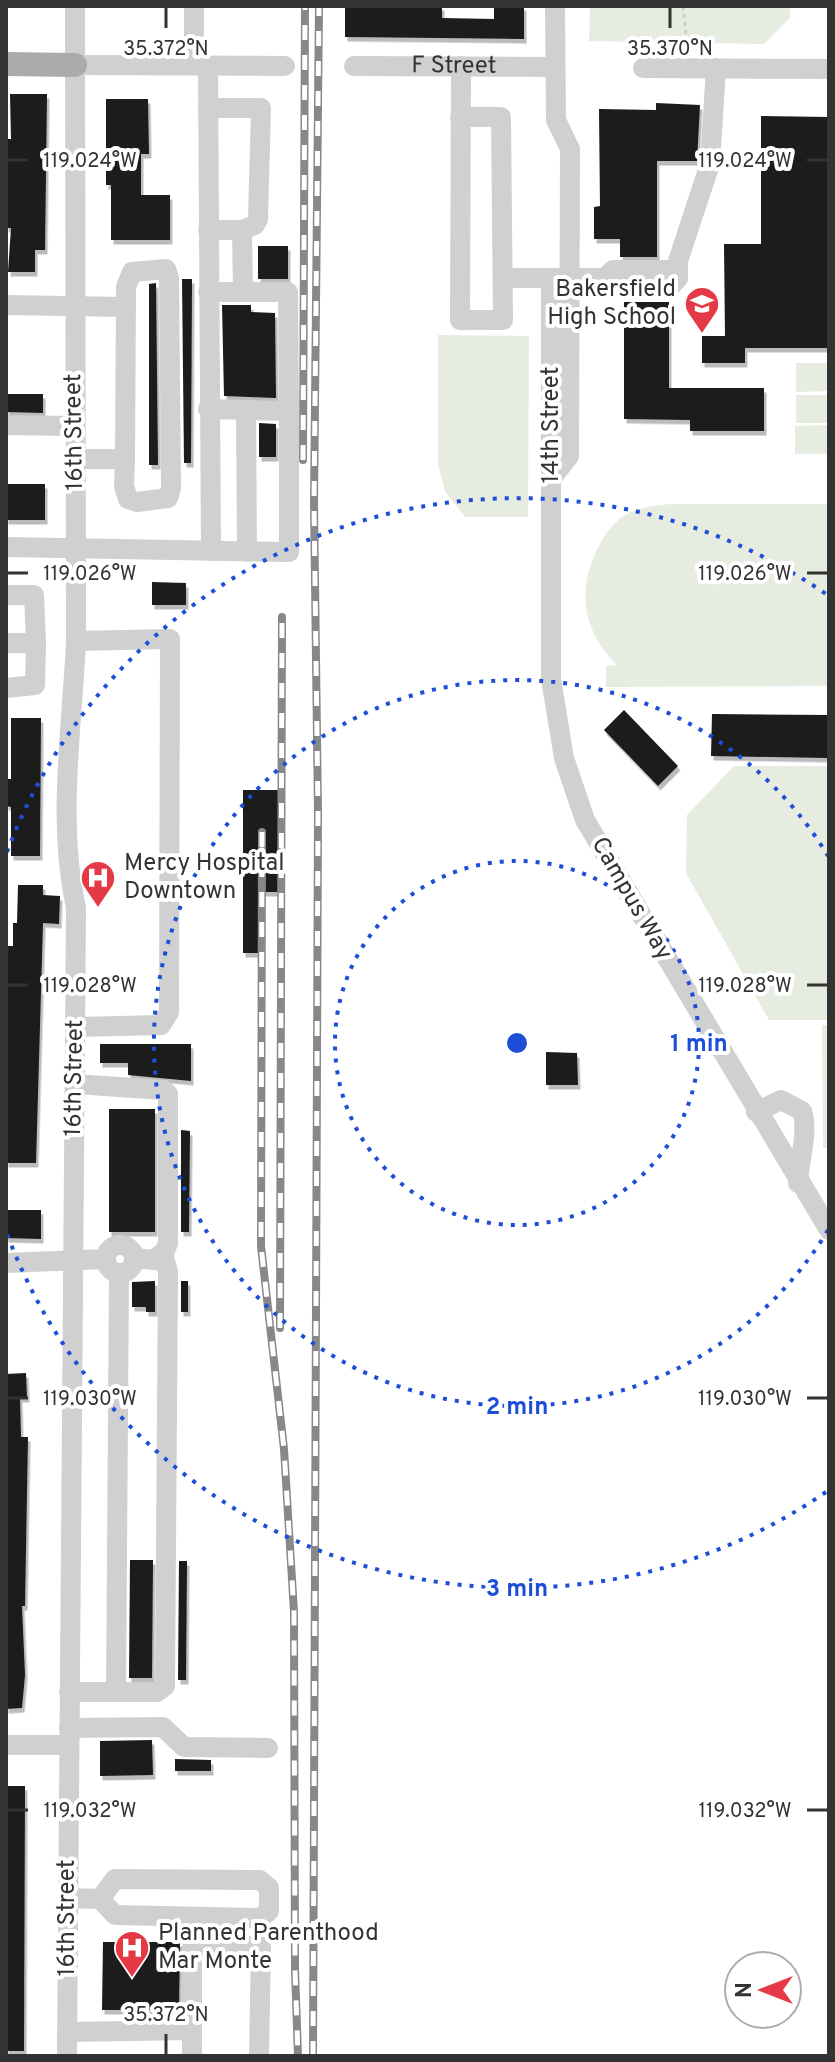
<svg xmlns="http://www.w3.org/2000/svg" width="835" height="2062" font-family="Overpass,sans-serif">
	<defs>
		<filter id="shadow"><feDropShadow dx="2.5" dy="4.5" stdDeviation="0" flood-color="#0004"/></filter>
	</defs>
	<rect width="100%" height="100%" fill="#fff"/>
	<!-- green -->
	<g fill="#e6ecdf">
		<polygon points="590,6 790,6 790,18 764,44 589,41"/>
		<polygon points="438,335 529,336 528,517 465,517 445,491 438,464"/>
		<polygon points="796,363 829,363 829,391 796,392"/>
		<rect x="796" y="395" width="33" height="28"/>
		<polygon points="829,425 829,454 795,454 795,426"/>
		<path d="M670,504H829V686L606,687V666L617,665C582,630 576,590 599,546C604,536 613,523 622,517C636,507 653,506 670,504Z"/>
		<polygon points="734,766 829,766 829,1020 769,1020 686,873 687,815"/>
		<polygon points="822,1025 829,1025 829,1148 823,1148"/>
	</g>
	<!-- building -->
	<g fill="#1a1a1a" filter="url(#shadow)">
		<polygon points="345,6 442,6 442,18 494,19 494,6 524,6 524,39 345,37"/>
		<polygon points="10,94 47,94 45,250 35,250 35,272 8,272 11,228 6,228 6,139 11,139"/>
		<polygon points="106,99 148,99 149,154 141,154 141,195 170,195 170,240 111,240 111,185 106,185"/>
		<polygon points="656,103 700,105 697,161 657,161 657,257 620,257 620,239 594,239 594,207 600,206 599,109 656,110"/>
		<polygon points="761,116 829,117 829,348 745,348 745,363 702,363 702,336 725,336 724,244 761,244"/>
		<rect x="258" y="246" width="30" height="33"/>
		<polygon points="182,279 192,279 191,463 184,463"/>
		<polygon points="156,283 158,465 149,465 149,284"/>
		<polygon points="624,302 669,302 669,388 764,388 764,431 690,431 690,420 624,419"/>
		<polygon points="222,305 251,305 251,312 275,313 276,398 224,396"/>
		<polygon points="6,394 43,394 43,413 6,412"/>
		<polygon points="259,423 276,424 276,457 259,457"/>
		<rect x="6" y="484" width="39" height="36"/>
		<polygon points="152,582 186,583 186,605 152,605"/>
		<polygon points="624,710 678,766 658,786 604,730"/>
		<polygon points="712,714 829,715 829,758 711,756"/>
		<polygon points="11,718 41,718 40,856 11,856 11,807 6,806 6,779 11,779"/>
		<polygon points="243,790 281,790 282,892 260,892 261,953 243,953"/>
		<polygon points="18,885 43,885 43,895 60,896 59,924 43,923 36,1163 6,1163 6,946 13,946 13,923 17,923"/>
		<polygon points="100,1044 191,1044 191,1081 128,1075 128,1063 100,1063"/>
		<polygon points="546,1052 577,1053 578,1085 546,1085"/>
		<rect x="109" y="1109" width="46" height="123"/>
		<polygon points="181,1130 190,1131 189,1232 181,1232"/>
		<polygon points="6,1210 41,1210 41,1239 6,1238"/>
		<polygon points="155,1281 155,1312 146,1312 146,1307 132,1307 132,1282"/>
		<rect x="181" y="1281" width="7" height="31"/>
		<polygon points="26,1373 27,1398 20,1398 21,1437 28,1437 25,1606 22,1606 25,1675 22,1708 6,1709 6,1374"/>
		<polygon points="130,1560 153,1560 152,1678 129,1678"/>
		<polygon points="179,1561 187,1561 186,1680 178,1680"/>
		<polygon points="152,1740 153,1775 100,1776 100,1741"/>
		<polygon points="175,1759 211,1760 211,1771 175,1771"/>
		<polygon points="6,1786 25,1786 24,2051 6,2051"/>
		<polygon points="103,1942 180,1942 179,2010 102,2010"/>
	</g>
	<g fill="none" stroke-linecap="round" stroke-linejoin="round">
		<!-- path -->
		<polyline stroke="#cdcdcd" stroke-width="3" stroke-dasharray="4 4" stroke-linecap="butt" points="683,6 688,53"/>
		<!-- minor -->
		<g stroke="#d0d0d0" stroke-width="20">
			<polyline points="75,65 285,66"/>
			<polyline points="194,65 194,6"/>
			<polyline points="208,66 211,551"/>
			<path id="s1" d="M354,66L555,67"/>
			<polyline points="643,68 829,69"/>
			<polyline points="716,68 710,164 678,261 678,278 669,288 615,287 605,278 551,278 551,679 564,758 585,820 829,1230"/>
			<polyline points="208,108 261,108 258,219 255,225 242,230"/>
			<polyline points="460,117 501,117 503,320 460,320 461,66"/>
			<polyline points="208,230 242,230 243,292"/>
			<polyline points="504,278 551,278"/>
			<polyline points="605,278 613,270 667,270 678,278"/>
			<polyline points="208,292 288,292 289,411"/>
			<polyline points="6,305 126,307"/>
			<polyline points="246,410 247,552"/>
			<polyline points="6,425 75,426"/>
			<polyline points="75,459 125,459 124,486 128,499 137,502 168,498 171,488 169,278 166,269 132,272 126,287 125,459"/>
			<polyline points="552,478 569,456 570,149 556,120 555,6"/>
			<polyline points="6,547 289,552 289,411 208,409"/>
			<polyline points="6,595 34,595 36,643"/>
			<polyline points="76,641 170,639 169,1012 161,1025 76,1027"/>
			<polyline points="6,643 36,643 35,685 6,688"/>
			<polyline points="75,1084 164,1090 168,1094 168,1243 165,1251 156,1258"/>
			<path d="M756,1112L781,1100L802,1111C809,1130 799,1162 798,1183"/>
			<circle cx="120" cy="1259" r="14"/>
			<polyline points="6,1263 106,1259"/>
			<polyline points="69,1692 157,1692 165,1686 168,1272 165,1261 134,1258"/>
			<polyline points="116,1692 119,1274"/>
			<polyline points="69,1728 163,1727 184,1747 268,1748"/>
			<polyline points="6,1745 69,1745"/>
			<polyline points="68,1898 100,1899 115,1915 260,1918 269,1911 269,1888 260,1880 115,1879 100,1899"/>
			<polyline points="67,2032 192,2030"/>
			<path d="M67,2056L76,908C57,820 72,729 76,641L75,6"/>
			<path d="M192,2056V1947C216,1948 237,1945 261,1946L259,2056"/>
		</g>
		<!-- major -->
		<polyline stroke="#ababab" stroke-width="24" points="6,64 75,65"/>
		<defs>
			<g id="rail">
				<polyline points="303,460 305,6"/>
				<polyline points="262,832 261,1246 284,1449 294,1612 295,1970 298,2056"/>
				<polyline points="280,1328 282,617"/>
				<polyline points="313,2056 318,813 314,503 319,6"/>
			</g>
		</defs>
		<!-- rail casing -->
		<use href="#rail" stroke="#888" stroke-width="8"/>
		<!-- rail -->
		<use href="#rail" stroke="#fff" stroke-width="5" stroke-dasharray="15" stroke-linecap="butt"/>
	</g>
	<!-- ticks -->
	<path fill="none" stroke="#333" stroke-width="3" d="M166,8V28M670,8V28M8,160H28M807,160H827M8,573H28M807,573H827M8,985H28M807,985H827M8,1398H28M807,1398H827M8,1810H28M807,1810H827M166,2034V2054"/>
	<!-- distance rings -->
	<g fill="none" stroke="#1d4ed8" stroke-width="4" stroke-dasharray="4 8">
		<circle cx="517" cy="1043" r="182"/>
		<path d="M828 1230A363 363 0 1 1 828 856"/>
		<path d="M826 1492A545 545 0 0 1 7 1234M7 852A545 545 0 0 1 826 594"/>
	</g>
	<!-- icons -->
	<defs>
		<symbol id="school-pin" viewBox="-11 -11 22 30"><path d="M0 17L-7.5 6A9.5 9.5 0 1 1 7.5 6Z" fill="#e63946" stroke="#fff"/><path d="M0-5L7-2L0 1L-7-2ZM-4 1L0 2.5L4 1V4Q0 6-4 4Z" fill="#fff"/></symbol>
		<symbol id="hospital-pin" viewBox="-11 -11 22 30"><path d="M0 17L-7.5 6A9.5 9.5 0 1 1 7.5 6Z" fill="#e63946" stroke="#fff"/><path d="M-5-5h3v3.5h4V-5h3V5h-3V1.5h-4V5h-3Z" fill="#fff"/></symbol>
	</defs>
	<g fill-rule="evenodd">
		<use href="#school-pin" x="682" y="284" width="40" height="54"/>
		<use href="#hospital-pin" x="78" y="858" width="40" height="54"/>
		<use href="#hospital-pin" x="112" y="1928" width="40" height="54"/>
	</g>
	<g text-anchor="middle" dominant-baseline="central" stroke-width="8" stroke-linejoin="round" paint-order="stroke">
		<!-- street labels -->
		<g font-size="24" fill="#333" stroke="#fff">
			<text stroke="none"><textPath href="#s1" startOffset="100">F Street</textPath></text>
			<text transform="translate(552 425) rotate(-90)">14th Street</text>
			<text transform="translate(75 432) rotate(-91)">16th Street</text>
			<text transform="translate(631 899) rotate(60)">Campus Way</text>
			<text transform="translate(75 1078) rotate(-89)">16th Street</text>
			<text transform="translate(68 1918) rotate(-90)">16th Street</text>
		</g>
		<!-- poi labels -->
		<g font-size="24" fill="#333" stroke="#fff" text-anchor="start">
			<text x="676" y="290" text-anchor="end">Bakersfield<tspan x="676" dy="28">High School</tspan></text>
			<text x="124" y="864">Mercy Hospital<tspan x="124" dy="28">Downtown</tspan></text>
			<text x="158" y="1934">Planned Parenthood<tspan x="158" dy="28">Mar Monte</tspan></text>
		</g>
	</g>
	<g font-size="20" text-anchor="middle" fill="#333" stroke="#fff" stroke-width="8" stroke-linejoin="round" paint-order="stroke">
		<text x="166" y="55">35.372°N</text>
		<text x="670" y="55">35.370°N</text>
		<text x="745" y="167">119.024°W</text>
		<text x="90" y="167">119.024°W</text>
		<text x="745" y="580">119.026°W</text>
		<text x="90" y="580">119.026°W</text>
		<text x="745" y="992">119.028°W</text>
		<text x="90" y="992">119.028°W</text>
		<text x="90" y="1405">119.030°W</text>
		<text x="745" y="1405">119.030°W</text>
		<text x="90" y="1817">119.032°W</text>
		<text x="745" y="1817">119.032°W</text>
		<text x="166" y="2021">35.372°N</text>
	</g>
	<circle cx="517" cy="1043" r="12" fill="#1d4ed8" stroke="#fff" stroke-width="4"/>
	<g font-size="24" text-anchor="middle" font-weight="bold" fill="#1d4ed8" stroke="#fff" stroke-width="8" stroke-linejoin="round" paint-order="stroke">
		<text x="699" y="1051">1 min</text>
		<text x="517" y="1414">2 min</text>
		<text x="517" y="1596">3 min</text>
	</g>
	<!-- border -->
	<rect width="835" height="2062" fill="none" stroke="#333333" stroke-width="16"/>
	<!-- north arrow -->
	<g transform="translate(763 1990) rotate(270)"><circle r="38" fill="#ffffff" stroke="#adadad" stroke-width="2"/>
	<path d="M0-6L14 30L0 20L-14 30Z" fill="#e63946"/>
	<text y="-12" font-size="22" font-weight="bold" text-anchor="middle" fill="#333333">N</text>
	</g>
</svg>
